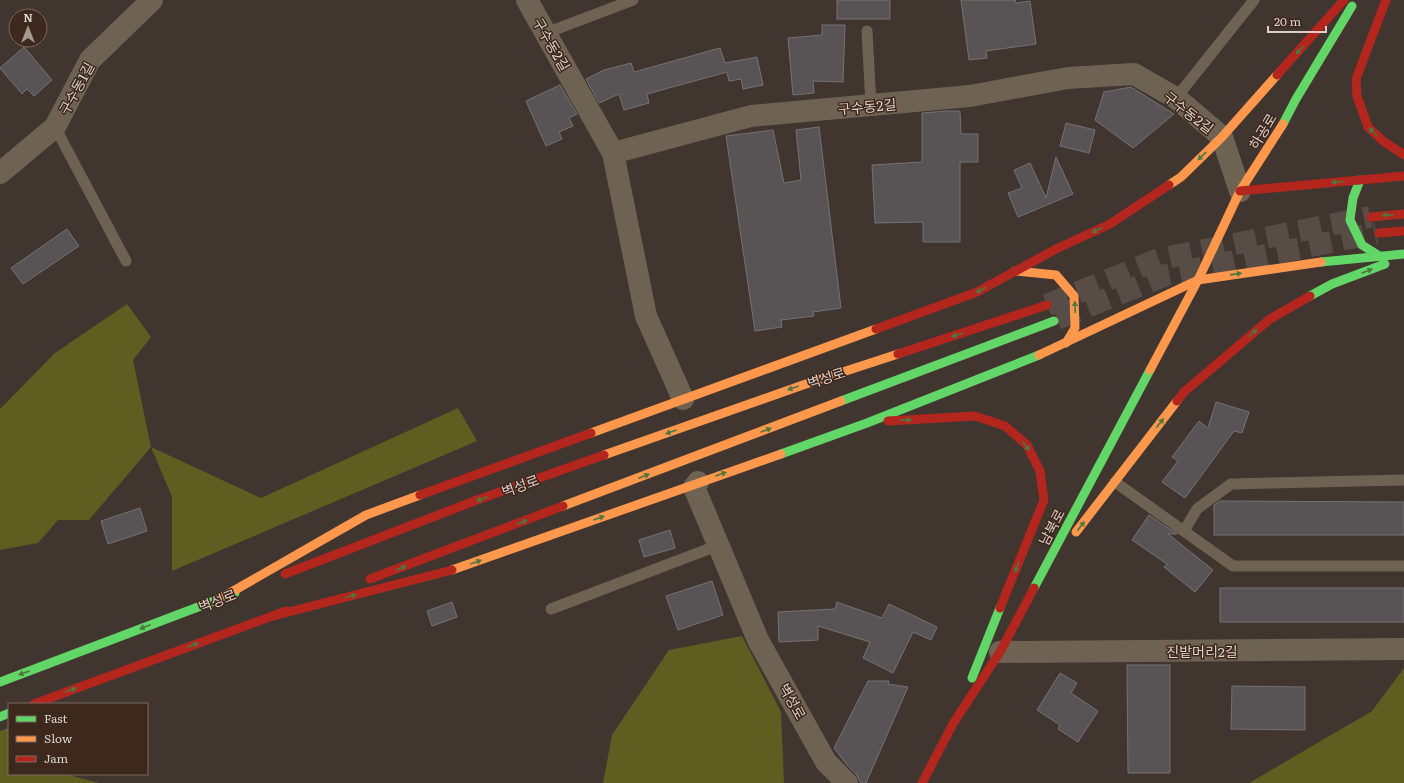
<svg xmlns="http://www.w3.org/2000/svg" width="1404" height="783" font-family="Literata,'Noto Sans KR',serif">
	<rect width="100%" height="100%" fill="#40352f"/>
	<!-- green -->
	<g fill="#5e5e21">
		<polygon points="127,304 151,337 133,360 151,447 261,498 458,408 477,441 172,571 172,497 151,447 89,520 58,520 38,543 0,550 0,409 55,353"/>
		<polygon points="742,636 781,712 784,783 603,783 612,735 669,650"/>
		<polygon points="1404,668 1404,783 1249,783 1372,711"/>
		<polygon points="9,728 9,774 65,774 99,783 0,783 0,731"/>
	</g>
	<!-- building -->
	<g fill="#585355" stroke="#767274">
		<rect x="837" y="0" width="53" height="19"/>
		<polygon points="961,0 1015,0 1016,3 1030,1 1036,44 986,51 987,58 969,60"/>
		<polygon points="822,25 845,25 843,82 813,81 814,93 793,95 788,38 822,35"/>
		<polygon points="24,47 52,80 34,96 27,89 22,94 0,68"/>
		<polygon points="720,48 725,63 757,57 763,85 743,89 741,79 729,81 727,72 647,94 649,103 624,110 619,94 599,103 586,79 604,70 631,63 634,72"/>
		<polygon points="560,85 577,114 569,118 573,126 559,132 562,139 546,146 526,101"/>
		<polygon points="1131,87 1174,114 1133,148 1095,120 1104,92"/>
		<polygon points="946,111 960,111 961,134 978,134 978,162 960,162 960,242 923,242 923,222 875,223 872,165 922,162 922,113"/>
		<polygon points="1066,123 1095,130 1089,153 1060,146"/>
		<polygon points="819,127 841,308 813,312 814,316 781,320 782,327 755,331 726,136 773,130 784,183 801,180 796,130"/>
		<polygon points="1056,157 1073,194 1018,217 1008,193 1022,188 1014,170 1030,163 1046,198"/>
		<polygon points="67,229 79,246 23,284 11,268"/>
		<polygon points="1216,402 1249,412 1242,433 1234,431 1185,498 1162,482 1178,461 1172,457 1199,421 1208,428"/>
		<polygon points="1220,501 1404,502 1404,535 1214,535 1214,505"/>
		<polygon points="140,508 147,531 108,544 101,521"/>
		<polygon points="1149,515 1177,534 1168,534 1213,570 1195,592 1164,567 1167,564 1132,540"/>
		<polygon points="670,530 675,548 644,557 639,540"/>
		<polygon points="712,581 723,615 678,630 666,596"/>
		<rect x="1220" y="588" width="184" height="34"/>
		<polygon points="452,602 457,617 432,626 427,611"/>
		<polygon points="837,602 882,618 889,604 937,627 931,640 913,632 893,673 863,658 870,642 818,626 818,640 779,642 778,612 835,609"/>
		<polygon points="1127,665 1170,665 1170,773 1128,773"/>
		<polygon points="1060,673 1077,683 1071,693 1098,711 1078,742 1058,729 1060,725 1037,710"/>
		<polygon points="868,681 889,681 888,684 908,687 866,783 861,783 856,774 847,765 834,748"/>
		<polygon points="1232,686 1305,687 1305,730 1231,729"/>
	</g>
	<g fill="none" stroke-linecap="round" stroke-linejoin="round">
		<!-- secondary-tunnel -->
		<g stroke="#584c46" stroke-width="22" stroke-dasharray="22 11" stroke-linecap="butt">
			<polyline points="1047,305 1159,259 1370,217"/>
			<polyline points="1057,319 1166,275 1376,233"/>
		</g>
		<!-- lane -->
		<g stroke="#6e6353" stroke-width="11">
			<polyline points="867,31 871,105"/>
			<polyline points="546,33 633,0"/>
			<polyline points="1176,98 1254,0"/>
			<polyline points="55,127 126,261"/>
			<polyline points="1115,482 1233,566 1404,566"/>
			<polyline points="1184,531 1197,509 1231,484 1404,480"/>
			<polyline points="551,609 719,545"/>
		</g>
		<!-- street -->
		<g stroke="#6e6353" stroke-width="22">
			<polyline points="527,0 613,153 646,316 683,399"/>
			<polyline points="613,153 751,116 970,96 1068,78 1134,74 1176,98 1222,137 1240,191"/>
			<polyline points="0,173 55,127 90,60 152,0"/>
			<polyline points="698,482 694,487 758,640 826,762 847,783"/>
			<polyline points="1000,652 1404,649"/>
		</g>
		<!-- fast -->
		<g stroke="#63d668" stroke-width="9">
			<polyline points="1283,124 1296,99 1352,6"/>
			<polyline points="1360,180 1353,198 1350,220 1362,245 1381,257"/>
			<polyline points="1321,262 1404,254"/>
			<polyline points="1310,296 1332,284 1385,264"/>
			<polyline points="841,401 1054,321"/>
			<polyline points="781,454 867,423 1039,355"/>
			<polyline points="1034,588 1150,370"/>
			<polyline points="972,678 1000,608"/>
			<polyline points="0,682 235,593"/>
			<polyline points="0,717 9,713"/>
		</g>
		<!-- slow -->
		<g stroke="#ff974d" stroke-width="9">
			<polyline points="1169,185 1181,177 1222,137 1277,75"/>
			<polyline points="1015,271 1056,275 1074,296 1075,328 1066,343"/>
			<polyline points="1039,355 1198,280 1321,262"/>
			<polyline points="1150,370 1198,280 1240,191 1283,124"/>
			<polyline points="591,433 876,329"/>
			<polyline points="604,455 803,385 898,354"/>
			<polyline points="563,506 841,401"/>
			<polyline points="1076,532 1177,401"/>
			<polyline points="452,570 781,454"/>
			<polyline points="221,598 366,515 420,495"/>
		</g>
		<!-- jam -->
		<g stroke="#b3261e" stroke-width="9">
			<polyline points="1386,0 1356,79 1357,96 1368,127 1383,141 1404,155"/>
			<polyline points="1277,75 1344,0"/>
			<polyline points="1240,191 1404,176"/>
			<polyline points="1371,217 1404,214"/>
			<polyline points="1379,233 1404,231"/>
			<polyline points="876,329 977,292 1056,249 1110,224 1169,185"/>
			<polyline points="898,354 1047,305"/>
			<polyline points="1177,401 1184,392 1270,319 1310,296"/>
			<polyline points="888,421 975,416 1005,426 1027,445 1040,471 1044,500 1000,608"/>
			<polyline points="420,495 591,433"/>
			<polyline points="285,574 477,500 604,455"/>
			<polyline points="370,579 563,506"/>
			<polyline points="273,616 452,570"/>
			<polyline points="34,704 286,611"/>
			<polyline points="922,783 954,722 1000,652 1034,588"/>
		</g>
	</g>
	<!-- one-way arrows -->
	<defs><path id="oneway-solid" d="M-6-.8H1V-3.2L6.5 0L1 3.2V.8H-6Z"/></defs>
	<g fill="#4e763f">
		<use href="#oneway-solid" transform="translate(1300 50) rotate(132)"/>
		<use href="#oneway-solid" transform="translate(1373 132) rotate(-134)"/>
		<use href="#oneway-solid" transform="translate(1202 156) rotate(136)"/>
		<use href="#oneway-solid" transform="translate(1337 182) rotate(175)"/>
		<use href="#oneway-solid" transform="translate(1388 215) rotate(175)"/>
		<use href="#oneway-solid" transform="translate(1097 230) rotate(156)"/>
		<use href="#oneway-solid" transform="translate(1367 271) rotate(-21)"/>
		<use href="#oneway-solid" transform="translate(1236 274) rotate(-8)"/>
		<use href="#oneway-solid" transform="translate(981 290) rotate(152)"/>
		<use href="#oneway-solid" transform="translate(1075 307) rotate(-92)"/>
		<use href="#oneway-solid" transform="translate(1253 333) rotate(-42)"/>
		<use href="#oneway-solid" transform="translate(957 335) rotate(162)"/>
		<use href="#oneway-solid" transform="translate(793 388) rotate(160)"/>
		<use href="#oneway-solid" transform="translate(906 420) rotate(-4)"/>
		<use href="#oneway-solid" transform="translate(1160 423) rotate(-52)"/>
		<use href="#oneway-solid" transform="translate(766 430) rotate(-21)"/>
		<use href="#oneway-solid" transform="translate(671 432) rotate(160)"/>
		<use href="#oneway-solid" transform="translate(1026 446) rotate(52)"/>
		<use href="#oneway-solid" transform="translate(721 474) rotate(-19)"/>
		<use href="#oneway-solid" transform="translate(644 476) rotate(-21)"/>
		<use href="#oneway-solid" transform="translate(482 499) rotate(160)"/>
		<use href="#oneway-solid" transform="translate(599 518) rotate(-20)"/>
		<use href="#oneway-solid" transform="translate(522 522) rotate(-21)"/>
		<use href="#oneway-solid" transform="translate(1081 526) rotate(-52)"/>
		<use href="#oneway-solid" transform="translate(476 562) rotate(-20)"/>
		<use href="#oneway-solid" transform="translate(1017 567) rotate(112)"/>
		<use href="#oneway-solid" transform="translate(401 568) rotate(-21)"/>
		<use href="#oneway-solid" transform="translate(351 596) rotate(-14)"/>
		<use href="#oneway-solid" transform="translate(145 627) rotate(159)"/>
		<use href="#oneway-solid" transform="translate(193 645) rotate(-20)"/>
		<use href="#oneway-solid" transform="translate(24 673) rotate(160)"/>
		<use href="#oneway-solid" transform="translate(71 690) rotate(-20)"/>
	</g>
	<g text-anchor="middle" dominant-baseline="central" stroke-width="3" stroke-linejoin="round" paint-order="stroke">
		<!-- street labels -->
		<g font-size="14" fill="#ddcfc8" stroke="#3d281d">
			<text transform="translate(552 44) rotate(60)">구수동2길</text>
			<text transform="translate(76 88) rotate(-61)">구수동1길</text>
			<text transform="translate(867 106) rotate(-5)">구수동2길</text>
			<text transform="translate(1189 112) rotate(38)">구수동2길</text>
			<text transform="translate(1262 131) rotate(-59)">하공로</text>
			<text transform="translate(826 377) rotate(-18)">벽성로</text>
			<text transform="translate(520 485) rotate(-20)">벽성로</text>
			<text transform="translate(1051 527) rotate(-62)">남북로</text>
			<text transform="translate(217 600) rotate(-21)">벽성로</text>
			<text x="1202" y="651">진밭머리2길</text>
			<text transform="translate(793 701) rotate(61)">벽성로</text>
		</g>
	</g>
	<!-- legend -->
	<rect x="8" y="703" width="140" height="72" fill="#3d281d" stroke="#7d6b61"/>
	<rect x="16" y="716" width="20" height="6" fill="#63d668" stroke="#7d6b61"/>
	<text x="44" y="723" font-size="12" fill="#ddcfc8">Fast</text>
	<rect x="16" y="736" width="20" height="6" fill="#ff974d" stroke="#7d6b61"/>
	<text x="44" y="743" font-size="12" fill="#ddcfc8">Slow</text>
	<rect x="16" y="756" width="20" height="6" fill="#b3261e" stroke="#7d6b61"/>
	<text x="44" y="763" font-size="12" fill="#ddcfc8">Jam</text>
	<!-- north arrow -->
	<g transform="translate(28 28)"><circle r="19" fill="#3d281d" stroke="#7d6b61"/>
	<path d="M0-3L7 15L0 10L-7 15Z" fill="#a69992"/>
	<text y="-6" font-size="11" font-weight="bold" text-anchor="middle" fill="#ddcfc8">N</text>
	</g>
	<!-- scale -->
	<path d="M1268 26v6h58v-6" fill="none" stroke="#ddcfc8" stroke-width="2"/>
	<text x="1274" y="26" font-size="12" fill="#ddcfc8" stroke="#3d281d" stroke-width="3" paint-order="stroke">20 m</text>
</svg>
